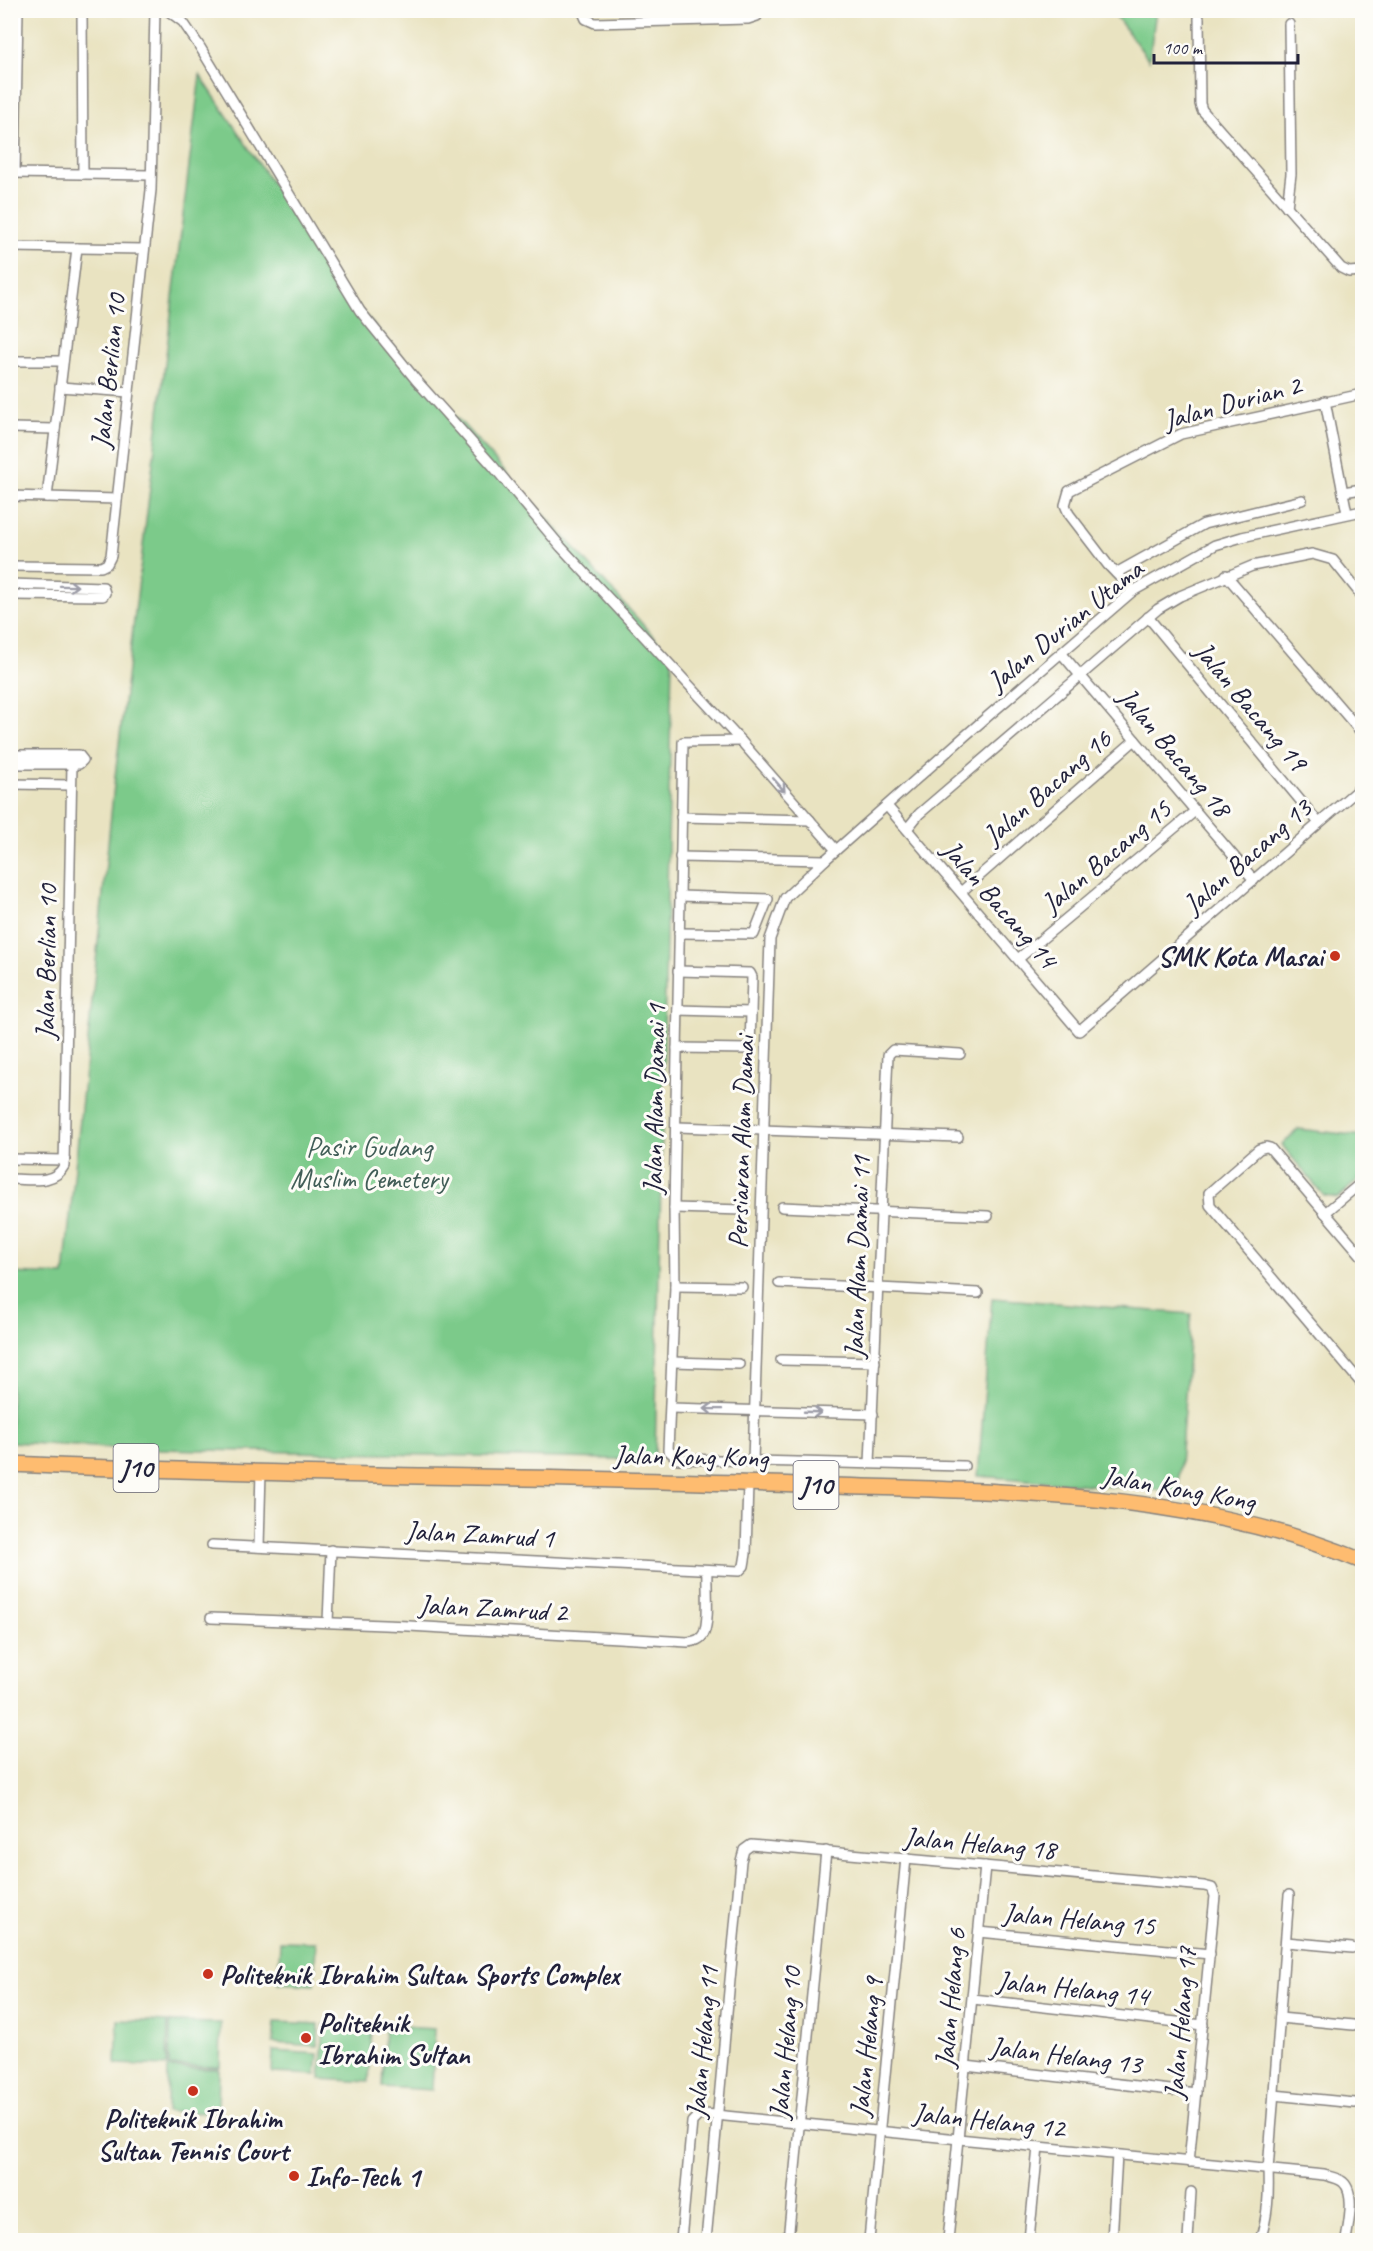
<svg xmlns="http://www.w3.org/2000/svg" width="1373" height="2251" font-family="Caveat,sans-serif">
	<rect width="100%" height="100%" fill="#fdfcf7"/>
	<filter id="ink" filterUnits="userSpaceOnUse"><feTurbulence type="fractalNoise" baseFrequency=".0167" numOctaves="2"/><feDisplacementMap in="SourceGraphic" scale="12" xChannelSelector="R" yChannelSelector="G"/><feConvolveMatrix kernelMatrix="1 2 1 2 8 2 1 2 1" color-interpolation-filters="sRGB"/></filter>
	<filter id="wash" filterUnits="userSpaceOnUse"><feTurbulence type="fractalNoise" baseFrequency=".008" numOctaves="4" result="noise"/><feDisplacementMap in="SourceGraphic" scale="24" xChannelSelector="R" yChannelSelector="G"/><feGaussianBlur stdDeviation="1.35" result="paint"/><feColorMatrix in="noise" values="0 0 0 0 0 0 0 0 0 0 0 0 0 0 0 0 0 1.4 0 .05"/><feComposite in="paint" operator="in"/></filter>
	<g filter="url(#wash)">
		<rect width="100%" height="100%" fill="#e9e3c1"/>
		<!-- green -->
		<g fill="#7bca8a" stroke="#4e7662" stroke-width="1.5">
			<polygon points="1112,11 1156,11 1149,60"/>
			<polygon points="200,75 345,293 672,657 655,1460 111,1448 11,1442 10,1273 64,1275 114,785"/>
			<polygon points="1298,1129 1362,1136 1362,1176 1338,1198 1324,1196 1282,1145"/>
			<polygon points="992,1298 1191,1314 1178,1492 978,1476"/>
			<polygon points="280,1941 316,1942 314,1985 278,1983"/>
			<polygon points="118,2020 168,2022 167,2066 116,2064"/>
			<polygon points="170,2022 221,2023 220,2067 169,2066"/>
			<polygon points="275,2022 319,2024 318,2046 273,2043"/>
			<polygon points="324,2024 372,2027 369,2082 320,2079"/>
			<polygon points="385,2026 435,2029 432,2090 382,2087"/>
			<polygon points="273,2051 318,2054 316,2075 272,2073"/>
			<polygon points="168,2068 219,2069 218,2113 167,2112"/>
		</g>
	</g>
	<g filter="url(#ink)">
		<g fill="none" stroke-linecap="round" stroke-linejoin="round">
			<defs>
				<g id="minor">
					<polyline points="72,10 122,10"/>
					<polyline points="167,10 183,22 200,47 360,311 416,380 493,466 561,547 741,741 836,850"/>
					<polyline points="582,10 586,19 595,23 748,19 757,16 758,10"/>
					<polyline points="82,11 83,174"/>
					<polyline points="1199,18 1200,104 1202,110 1341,268 1349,272 1362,271"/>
					<polyline points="10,173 151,175"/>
					<polyline points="15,173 18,10"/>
					<polyline points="1287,207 1291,174 1289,24"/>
					<polyline points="10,247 144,249"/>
					<polyline points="10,361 63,361"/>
					<polyline points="60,387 129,392"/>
					<polyline points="1325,401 1347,513"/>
					<polyline points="10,428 55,429"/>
					<polyline points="1343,492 1362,489"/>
					<polyline points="10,496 117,499"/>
					<polyline points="47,497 77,248"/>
					<polyline points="10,566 101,567 107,564 111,556 151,190 155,10"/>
					<polyline points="1116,573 1204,524 1302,500"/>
					<polyline points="1226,575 1362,733"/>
					<polyline points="10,584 103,587 105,593 103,596 10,595"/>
					<polyline points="1133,591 1108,565 1069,514 1065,505 1069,491 1181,434 1362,394"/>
					<polyline points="1148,617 1319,823"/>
					<polyline points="1062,654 1254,880"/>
					<polyline points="741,741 683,742 674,1208 675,1286 668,1450 678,1459 964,1466"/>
					<polyline points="10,755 79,755 83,760 79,764 10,764"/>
					<polyline points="10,784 71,785"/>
					<polyline points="887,806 1079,1031 1362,786"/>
					<polyline points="681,817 810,820"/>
					<polyline points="907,829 919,814 1158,609 1180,596 1252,566 1312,554 1333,560 1362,596"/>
					<polyline points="680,857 825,860"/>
					<polyline points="961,892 1135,740"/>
					<polyline points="679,933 754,934 768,899 680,896"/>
					<polyline points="1018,959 1195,811"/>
					<polyline points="678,1010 751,1012"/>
					<polyline points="677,1048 750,1049 752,977 750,973 678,971"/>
					<polyline points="677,1127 958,1137"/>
					<polyline points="10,1159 65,1160"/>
					<path d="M10,1179C30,1179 54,1185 64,1166L72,764"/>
					<polyline points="782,1207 988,1216"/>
					<polyline points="674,1208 743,1210"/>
					<polyline points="1325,1213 1362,1182"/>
					<polyline points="1362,1256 1270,1148 1266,1147 1259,1149 1209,1193 1210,1205 1362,1384"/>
					<polyline points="779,1283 978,1293"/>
					<polyline points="675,1286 742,1287"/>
					<polyline points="781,1360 875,1362"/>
					<polyline points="673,1362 739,1364"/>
					<polyline points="671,1408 873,1414"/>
					<polyline points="753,1461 770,939 785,898 825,860 965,736 1133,591 1215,545 1242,537 1362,511"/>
					<polyline points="870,1463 888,1055 893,1050 960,1054"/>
					<polyline points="212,1545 739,1571 744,1566 746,1554 748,1483"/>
					<polyline points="259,1547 261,1471"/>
					<path d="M211,1618L409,1626L688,1642C695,1641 701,1640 704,1633C710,1618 706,1586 707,1570"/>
					<polyline points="328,1622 331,1550"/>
					<polyline points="979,1932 1210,1954"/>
					<polyline points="1286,1942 1352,1948"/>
					<polyline points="973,1999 1203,2025"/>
					<polyline points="1280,2018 1353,2025"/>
					<polyline points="966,2066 1196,2093"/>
					<polyline points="1274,2095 1355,2103"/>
					<path d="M681,2240L692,2122L699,2115L705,2114L1324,2175C1331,2177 1338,2178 1343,2182C1356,2193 1348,2226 1346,2240"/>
					<polyline points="706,2240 741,1861 744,1850 751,1845 1204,1886 1212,1888 1215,1896 1189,2162"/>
					<polyline points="788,2240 826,1851"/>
					<polyline points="869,2240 906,1858"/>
					<polyline points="948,2240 985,1866"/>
					<polyline points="1029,2240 1038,2147"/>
					<polyline points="1112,2240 1117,2155"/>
					<polyline points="1188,2240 1191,2192"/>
					<path d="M1260,2240C1268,2216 1269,2195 1268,2170L1289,1895"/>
				</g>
				<path id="primary" d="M10,1464C275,1476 539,1476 804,1485C992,1492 1186,1488 1362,1561"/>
			</defs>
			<!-- minor casing -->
			<use href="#minor" stroke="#86827e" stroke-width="12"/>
			<!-- primary casing -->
			<use href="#primary" stroke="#86827e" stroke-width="18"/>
			<!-- minor -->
			<use href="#minor" stroke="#fff" stroke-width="9"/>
			<!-- primary -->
			<use href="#primary" stroke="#febc70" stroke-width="15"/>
		</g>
		<!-- one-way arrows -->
		<defs><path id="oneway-shaft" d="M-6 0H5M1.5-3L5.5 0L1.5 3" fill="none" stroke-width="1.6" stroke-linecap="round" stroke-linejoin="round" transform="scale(1.5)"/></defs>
		<g stroke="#9c9ca7">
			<use href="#oneway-shaft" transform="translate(69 586) rotate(1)"/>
			<use href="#oneway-shaft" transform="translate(779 785) rotate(49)"/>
			<use href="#oneway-shaft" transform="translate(713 1409) rotate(-179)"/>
			<use href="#oneway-shaft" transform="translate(813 1412) rotate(2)"/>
		</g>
	</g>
	<!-- markers -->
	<g fill="#c8321e" stroke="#fdfcf7" stroke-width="2">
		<circle cx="1335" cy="956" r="6"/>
		<circle cx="208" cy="1974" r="6"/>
		<circle cx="306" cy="2038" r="6"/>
		<circle cx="193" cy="2091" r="6"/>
		<circle cx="294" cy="2176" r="6"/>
	</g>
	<g text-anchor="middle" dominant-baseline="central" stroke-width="6" stroke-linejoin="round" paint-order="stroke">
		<!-- shield labels -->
		<g fill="#fdfcf7" stroke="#646373" stroke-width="1.5">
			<rect x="113.5" y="1444" width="45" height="48" rx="4.5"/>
			<rect x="793.5" y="1461" width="45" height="48" rx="4.5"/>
		</g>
		<g font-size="27" font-weight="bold" fill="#22223b">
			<text x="136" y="1468">J10</text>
			<text x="816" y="1485">J10</text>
		</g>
		<!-- street labels -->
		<g font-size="28" fill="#22223b" stroke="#fdfcf7">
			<text transform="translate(108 371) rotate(-84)">Jalan Berlian 10</text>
			<text transform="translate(1232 402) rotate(-15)">Jalan Durian 2</text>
			<text transform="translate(1065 625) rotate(-39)">Jalan Durian Utama</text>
			<text transform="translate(1251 706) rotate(50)">Jalan Bacang 19</text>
			<text transform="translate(1175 752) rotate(50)">Jalan Bacang 18</text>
			<text transform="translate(1047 787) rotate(-41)">Jalan Bacang 16</text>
			<text transform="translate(1106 856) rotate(-40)">Jalan Bacang 15</text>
			<text transform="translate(1247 856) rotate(-41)">Jalan Bacang 13</text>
			<text transform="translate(1000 904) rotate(49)">Jalan Bacang 14</text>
			<text transform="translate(46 962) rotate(-89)">Jalan Berlian 10</text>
			<text transform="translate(654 1099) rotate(-89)">Jalan Alam Damai 1</text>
			<text transform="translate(741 1142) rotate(-88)">Persiaran Alam Damai</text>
			<text transform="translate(857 1257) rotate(-88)">Jalan Alam Damai 11</text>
			<text transform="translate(691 1456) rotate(1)">Jalan Kong Kong</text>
			<text transform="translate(1179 1488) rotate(10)">Jalan Kong Kong</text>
			<text transform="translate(480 1534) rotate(3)">Jalan Zamrud 1</text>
			<text transform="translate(493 1608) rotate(3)">Jalan Zamrud 2</text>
			<text transform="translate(980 1843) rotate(5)">Jalan Helang 18</text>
			<text transform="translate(1079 1919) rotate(5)">Jalan Helang 15</text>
			<text transform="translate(1073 1988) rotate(6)">Jalan Helang 14</text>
			<text transform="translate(950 1998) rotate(-85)">Jalan Helang 6</text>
			<text transform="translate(1180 2023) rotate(-85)">Jalan Helang 17</text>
			<text transform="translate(702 2042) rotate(-85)">Jalan Helang 11</text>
			<text transform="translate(785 2043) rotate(-85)">Jalan Helang 10</text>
			<text transform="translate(866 2047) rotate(-84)">Jalan Helang 9</text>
			<text transform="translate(1066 2055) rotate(7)">Jalan Helang 13</text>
			<text transform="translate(989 2120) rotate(6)">Jalan Helang 12</text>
		</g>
		<!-- poi labels -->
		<g font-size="28" font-weight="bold" fill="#22223b" stroke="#fdfcf7" text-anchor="start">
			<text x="1323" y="956" text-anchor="end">SMK Kota Masai</text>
			<text x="220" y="1974">Politeknik Ibrahim Sultan Sports Complex</text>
			<text x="318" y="2022">Politeknik<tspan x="318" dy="32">Ibrahim Sultan</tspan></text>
			<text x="193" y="2118" text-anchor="middle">Politeknik Ibrahim<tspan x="193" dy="32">Sultan Tennis Court</tspan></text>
			<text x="306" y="2176">Info-Tech 1</text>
		</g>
		<!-- park labels -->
		<g font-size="28" fill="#415d57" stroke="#fdfcf7">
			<text x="369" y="1146">Pasir Gudang<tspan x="369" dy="32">Muslim Cemetery</tspan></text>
		</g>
	</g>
	<!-- margin -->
	<rect width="1373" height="2251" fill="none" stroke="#fdfcf7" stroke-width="36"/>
	<!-- scale -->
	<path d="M1154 54v9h144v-9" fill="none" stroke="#22223b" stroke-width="3"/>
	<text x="1163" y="54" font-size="18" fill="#22223b" stroke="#fdfcf7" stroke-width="4.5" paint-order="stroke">100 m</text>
</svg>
